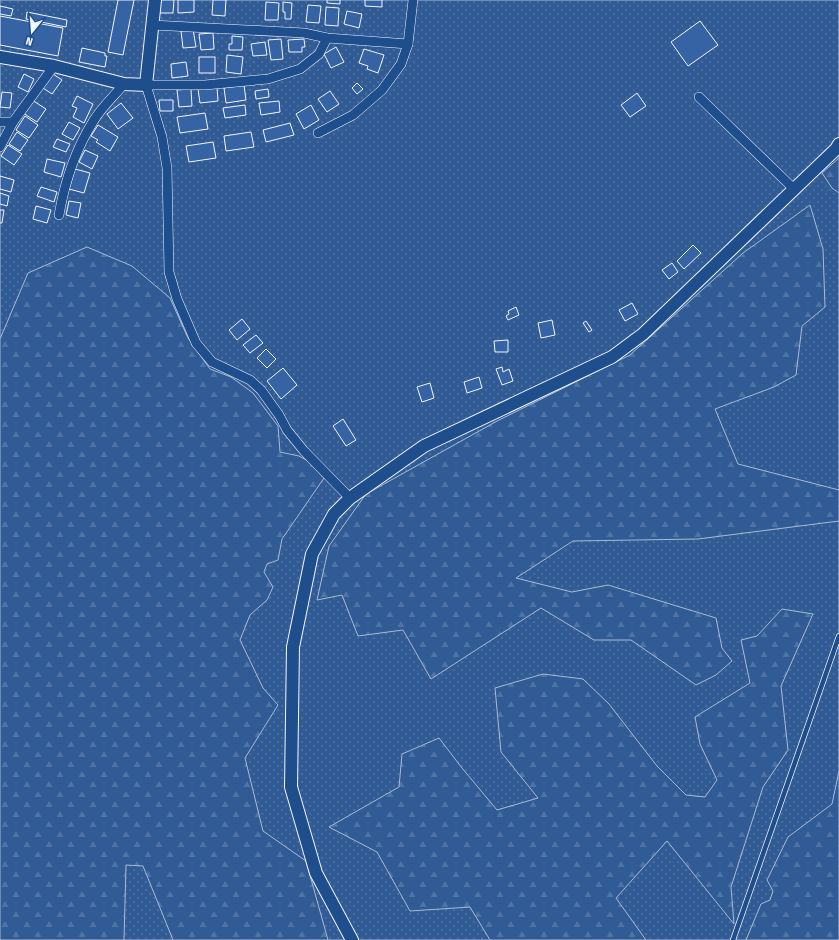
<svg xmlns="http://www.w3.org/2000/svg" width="839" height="940" font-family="'Fira Sans Condensed',sans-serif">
	<defs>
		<pattern id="grass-dots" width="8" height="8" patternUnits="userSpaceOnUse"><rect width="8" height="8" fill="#305b95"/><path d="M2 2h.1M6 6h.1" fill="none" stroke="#4e73a5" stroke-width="1.8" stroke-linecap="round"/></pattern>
		<pattern id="forest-firs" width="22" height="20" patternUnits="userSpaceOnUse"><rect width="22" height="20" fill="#305b95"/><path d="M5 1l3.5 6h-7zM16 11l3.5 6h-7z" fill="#4e73a5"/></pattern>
	</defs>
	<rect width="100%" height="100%" fill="#1f4e8c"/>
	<!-- grass -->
	<rect fill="url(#grass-dots)" stroke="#a8bbd7" x="0" y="0" width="839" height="940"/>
	<!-- forest -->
	<g fill="url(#forest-firs)" stroke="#a8bbd7">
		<polygon points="839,158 839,193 832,188 822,173"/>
		<polygon points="810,205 823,249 825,307 802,326 796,375 774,387 715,409 738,464 839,490 839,521 698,539 573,541 516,578 572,592 608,585 716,618 722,648 732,661 716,675 696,685 631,640 594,640 541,608 431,679 403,630 358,636 342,595 317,600 329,546 366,494 499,420 630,355 743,253"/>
		<polygon points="87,247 132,266 170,298 188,338 210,369 231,377 253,393 278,426 280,452 299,456 315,465 324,478 282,539 278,560 267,564 264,572 273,587 267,600 250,615 240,640 263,688 278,705 245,758 263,831 306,861 328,940 173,940 143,866 126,865 124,940 0,940 0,339 28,273"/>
		<polygon points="782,609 813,614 781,686 788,750 763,787 731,887 734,924 667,841 616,898 646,940 490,940 470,907 410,911 377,852 329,827 399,787 402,754 439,738 462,768 497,810 538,798 501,752 495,688 543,674 583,679 609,704 657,766 686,795 705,797 717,780 700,744 695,717 750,683 741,640 757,636"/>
		<polygon points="839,771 839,940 746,940 761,904 770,900 773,891 767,880 788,837 832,804"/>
	</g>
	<!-- building -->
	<g fill="#3563a3" stroke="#f2f6ff">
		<polygon points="118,0 134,0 123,55 108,52"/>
		<polygon points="159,0 174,0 173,13 159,13"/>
		<polygon points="178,0 194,0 194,12 178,13"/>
		<polygon points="213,0 226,0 225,16 212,15"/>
		<polygon points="327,0 340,0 340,4 327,3"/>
		<polygon points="365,0 382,0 382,7 365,6"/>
		<polygon points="266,2 279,3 278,20 265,20"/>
		<polygon points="283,2 292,3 291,19 285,19 285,12 283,12"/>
		<polygon points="308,5 321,6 319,23 306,22"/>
		<polygon points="0,6 13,9 11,16 0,14"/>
		<polygon points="326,7 339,8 338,26 325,25"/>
		<polygon points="347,11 362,14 359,28 344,24"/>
		<polygon points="27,12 67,20 66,27 26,19"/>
		<polygon points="0,16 63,28 58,56 0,45"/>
		<polygon points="700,21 718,45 688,66 671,42"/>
		<polygon points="193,29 196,47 183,48 181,31"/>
		<polygon points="213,33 214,49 201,50 199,34"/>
		<polygon points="232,36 243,37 242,50 229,50 229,44 232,44"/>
		<polygon points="281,39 283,59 271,60 268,40"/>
		<polygon points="304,39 305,47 302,47 302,52 289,52 288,40"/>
		<polygon points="265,42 267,55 253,56 251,44"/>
		<polygon points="336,47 344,62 331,68 324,54"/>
		<polygon points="82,48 105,53 105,56 107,56 105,67 79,62"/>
		<polygon points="364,49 384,55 378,73 367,69 368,66 359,63"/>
		<polygon points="227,55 243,57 241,74 226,72"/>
		<rect x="199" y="57" width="16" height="16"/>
		<polygon points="186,62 188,76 172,78 171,64"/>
		<polygon points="24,74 34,79 28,92 18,87"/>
		<polygon points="53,74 62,80 52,94 43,88"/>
		<polygon points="357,83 363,89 357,94 352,88"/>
		<polygon points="244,85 246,100 226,103 224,88"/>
		<polygon points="217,87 218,101 200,103 198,89"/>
		<polygon points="191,89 192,106 179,107 177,90"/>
		<polygon points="268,89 269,97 256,99 255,91"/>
		<polygon points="330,91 339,104 327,112 318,99"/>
		<polygon points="2,92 12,93 10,108 0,107"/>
		<polygon points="637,93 646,106 630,117 621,105"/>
		<polygon points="77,96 93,104 84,123 73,117 77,108 72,106"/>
		<polygon points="32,100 46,109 37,122 23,113"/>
		<polygon points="159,100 173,100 173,111 160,111"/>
		<polygon points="279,101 280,112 261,115 259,103"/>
		<polygon points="121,103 133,118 118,129 107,114"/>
		<polygon points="245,105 246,115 225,118 223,108"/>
		<polygon points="311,105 319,120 304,129 296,114"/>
		<polygon points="205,113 208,129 180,133 177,117"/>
		<polygon points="25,116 38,125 29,138 16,130"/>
		<polygon points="69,122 80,128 73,140 62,134"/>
		<polygon points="290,123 294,135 266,142 263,130"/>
		<polygon points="98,125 118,137 110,151 96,142 98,140 91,136"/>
		<polygon points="17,132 28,140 20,151 9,144"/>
		<polygon points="251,132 254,147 226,151 224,136"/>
		<polygon points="57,139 70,144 66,152 53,147"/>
		<polygon points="213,142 216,158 189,162 186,146"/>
		<polygon points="8,145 22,154 14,165 1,156"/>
		<polygon points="85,150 98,156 92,169 79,162"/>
		<polygon points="47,159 65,163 61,177 44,172"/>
		<polygon points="75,169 90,173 84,193 69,189"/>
		<polygon points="0,176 14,180 11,192 0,189"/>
		<polygon points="41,187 57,192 54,202 37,196"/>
		<polygon points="0,193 9,196 7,206 0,204"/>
		<polygon points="69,201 81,203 78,218 66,215"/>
		<polygon points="36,206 51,210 47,223 33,219"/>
		<polygon points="0,210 4,210 2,223 0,223"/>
		<polygon points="693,245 701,253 684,269 677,261"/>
		<polygon points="672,263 678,272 669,279 662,270"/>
		<polygon points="632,303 638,314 625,321 619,310"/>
		<polygon points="516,307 519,315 508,320 506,316 509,314 508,311"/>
		<polygon points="242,319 250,329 237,340 229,330"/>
		<polygon points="552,320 555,335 541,338 538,323"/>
		<polygon points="586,321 592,330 589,332 583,323"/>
		<polygon points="256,335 263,343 250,353 243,345"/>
		<polygon points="508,340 508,352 495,352 494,341"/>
		<polygon points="266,349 276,359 267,368 257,358"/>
		<polygon points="502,367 503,372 509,369 513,381 502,385 496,369"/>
		<polygon points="283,368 297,385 281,399 267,381"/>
		<polygon points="479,377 482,388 467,393 464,382"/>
		<polygon points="430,383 434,398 422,402 417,387"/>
		<polygon points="343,419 356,440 346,446 333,426"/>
	</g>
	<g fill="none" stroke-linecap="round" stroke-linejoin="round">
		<defs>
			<polyline id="lane" points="733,940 839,636"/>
			<g id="street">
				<polyline points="152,25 304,33 327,38 408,44 413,0"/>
				<polyline points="327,38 319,54 300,69 268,79 205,85 146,85 162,137 167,168 169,272 177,299 196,343 212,362 250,380 261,390 279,415 287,430 304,451 350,498"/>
				<polyline points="699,97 794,189"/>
				<polyline points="0,122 13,122"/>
				<polyline points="318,133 353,115 382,90 401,64 408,44"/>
				<polyline points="0,147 13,122 54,66"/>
				<path d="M59,215C65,180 75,150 94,120C102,107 114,96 124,84"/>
			</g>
			<g id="secondary">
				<polyline points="0,57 54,66 124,84 146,85 155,0"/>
				<polyline points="352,940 316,873 291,787 293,647 312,554 334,514 350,498 424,446 612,357 643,334 836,149 839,144"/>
			</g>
		</defs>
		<!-- lane casing -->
		<use href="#lane" stroke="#f2f6ff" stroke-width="6"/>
		<!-- street casing -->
		<use href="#street" stroke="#f2f6ff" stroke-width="10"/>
		<!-- secondary casing -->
		<use href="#secondary" stroke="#f2f6ff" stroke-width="14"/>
		<!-- lane -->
		<use href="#lane" stroke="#1f4e8c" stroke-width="4.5"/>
		<!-- street -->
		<use href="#street" stroke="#1f4e8c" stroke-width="9"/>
		<!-- secondary -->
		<use href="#secondary" stroke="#1f4e8c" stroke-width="12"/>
	</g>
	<!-- north arrow -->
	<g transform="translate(32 32) rotate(197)" stroke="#1f4e8c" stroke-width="3" paint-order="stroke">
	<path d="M0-3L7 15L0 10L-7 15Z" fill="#f2f6ff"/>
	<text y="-6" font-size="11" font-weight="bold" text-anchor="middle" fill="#f2f6ff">N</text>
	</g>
</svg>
